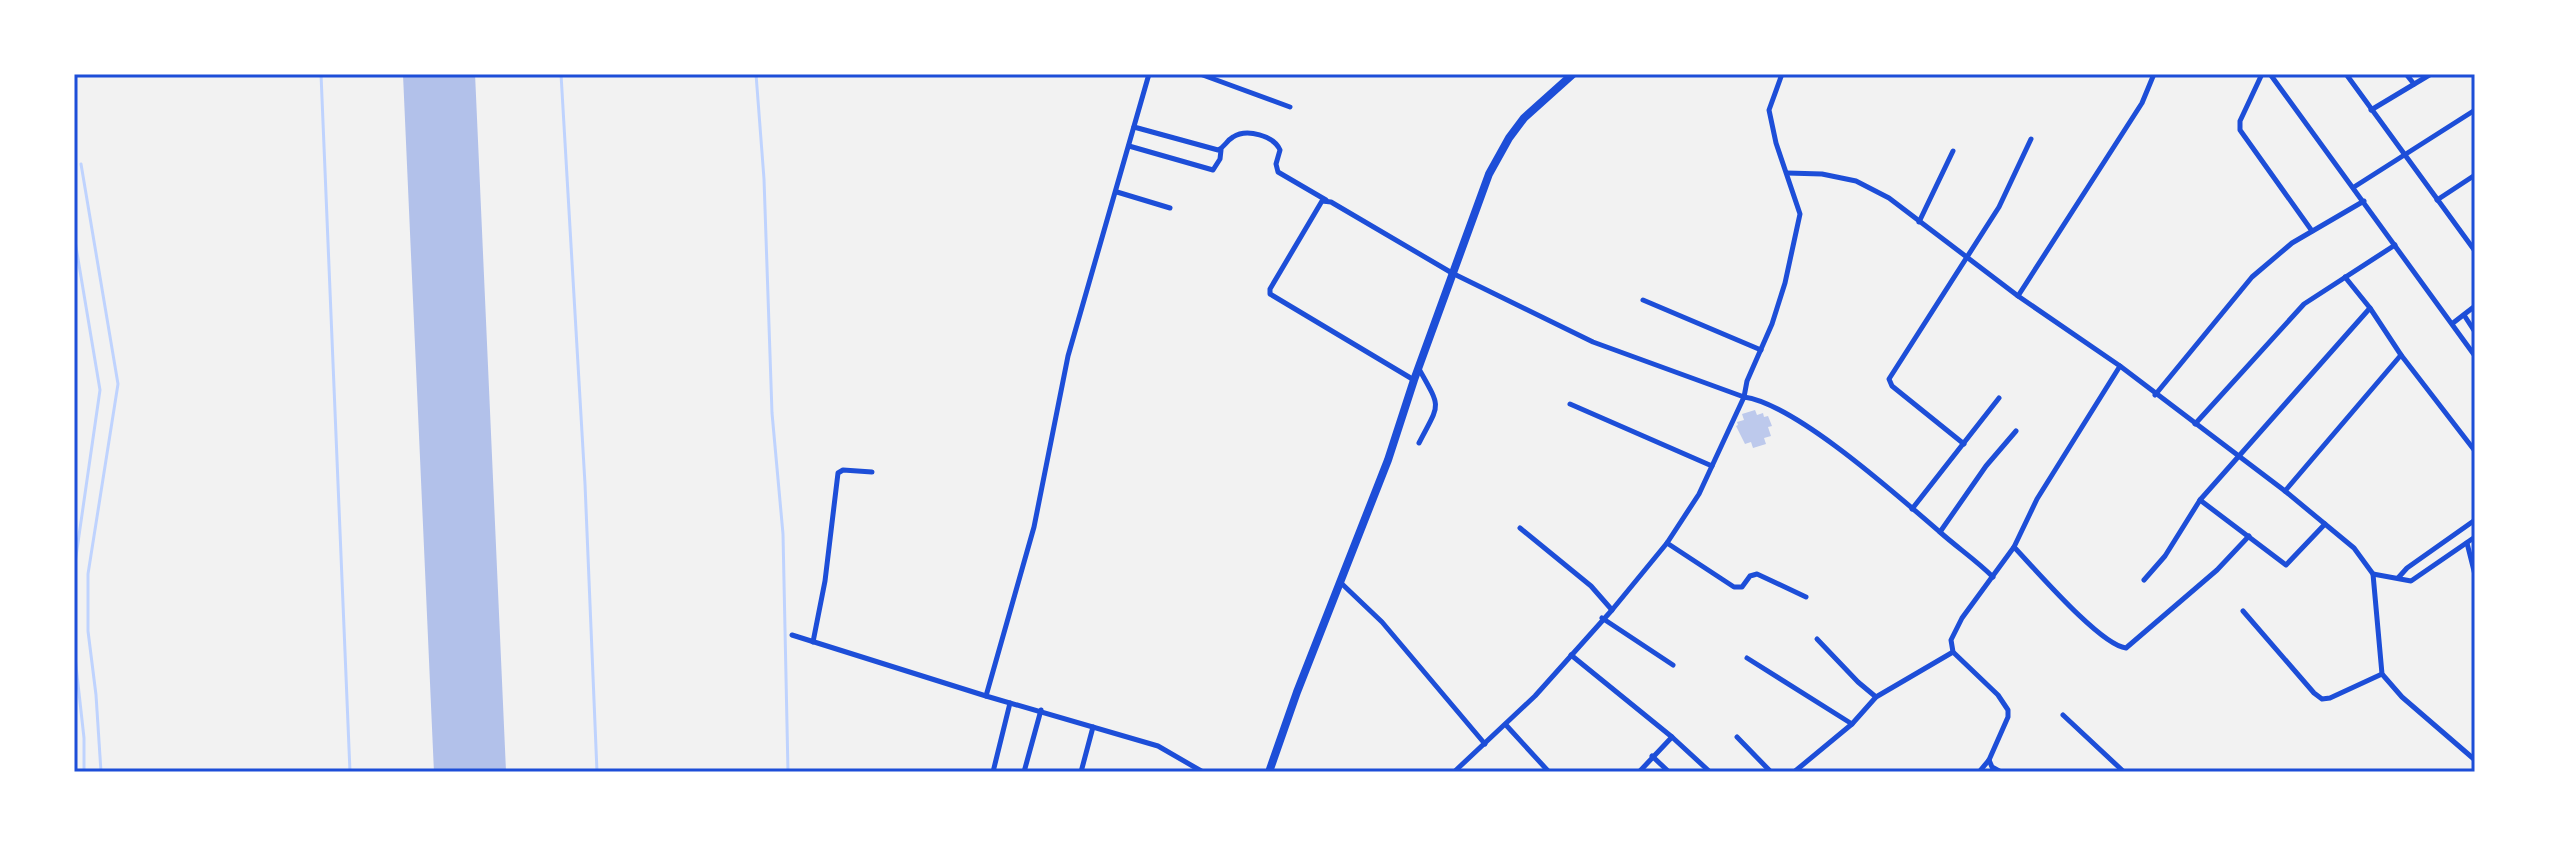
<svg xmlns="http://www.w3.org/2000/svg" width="2549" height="846" font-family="Mulish,sans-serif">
	<rect width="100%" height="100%" fill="#f2f2f2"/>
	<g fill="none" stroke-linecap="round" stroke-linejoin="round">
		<!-- stream -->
		<g stroke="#bfd3fe" stroke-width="3">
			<polyline points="321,74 350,772"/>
			<polyline points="561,74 585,484 597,772"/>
			<polyline points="756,74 764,179 772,413 783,534 788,772"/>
			<polyline points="81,164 118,384 88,574 88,631 96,695 101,772"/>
			<polyline points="74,570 100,390 75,241"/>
			<polyline points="74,648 84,738 84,772"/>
		</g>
		<!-- runway -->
		<polyline stroke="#b2c1ea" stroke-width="72" points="439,74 470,772"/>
	</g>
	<!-- building -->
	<polygon fill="#bdc9ec" points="1755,410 1757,415 1763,413 1764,417 1768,416 1772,426 1768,427 1771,436 1764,438 1766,444 1753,448 1751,442 1745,444 1736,426 1738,425 1737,422 1744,420 1742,414"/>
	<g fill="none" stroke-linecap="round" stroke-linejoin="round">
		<!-- minor -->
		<g stroke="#1d4ed8" stroke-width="5">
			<polyline points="1200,74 1290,107"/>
			<polyline points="2262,74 2240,121 2240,130 2312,231"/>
			<polyline points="2270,74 2475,356"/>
			<polyline points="2346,74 2475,251"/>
			<polyline points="2406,74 2414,84"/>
			<polyline points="2371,110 2431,74"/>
			<path d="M1134,127L1218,150C1225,147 1226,141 1233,137C1247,128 1274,136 1280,150L1276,164L1278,172L1326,200"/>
			<polyline points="1129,146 1213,170 1220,159 1221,150"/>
			<polyline points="1787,173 1822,174 1856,181 1889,198 2018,296 2120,366 2285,491 2354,548 2373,574 2382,674 2402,697 2475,760"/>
			<polyline points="2354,187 2475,110"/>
			<polyline points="1117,192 1170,208"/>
			<polyline points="2437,200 2475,175"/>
			<polyline points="1919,222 1953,151"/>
			<polyline points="2345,277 2370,308"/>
			<polyline points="2018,296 2142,103 2154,74"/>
			<polyline points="1643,300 1761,350"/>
			<polyline points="2464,315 2475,332"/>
			<polyline points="2453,323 2475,306"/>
			<polyline points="1414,380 1270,294 1270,289 1322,201 1331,202 1452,273 1593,342 1744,397 1747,381 1772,324 1785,283 1800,214 1776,143 1769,110 1782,74"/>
			<polyline points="2155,395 2252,277 2292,243 2364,201"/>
			<polyline points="1570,404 1712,466"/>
			<polyline points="2195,424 2304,304 2395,245"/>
			<path d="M1419,443C1440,402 1442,410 1419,369"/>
			<polyline points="1964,444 1892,386 1889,379 1999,207 2031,139"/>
			<polyline points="2285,491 2401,355"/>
			<polyline points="2200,500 2286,565 2325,524"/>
			<polyline points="1912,509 1999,398"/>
			<polyline points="1520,528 1591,586 1612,610"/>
			<polyline points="1940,532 1986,466 2016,431"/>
			<polyline points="1667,543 1734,587 1742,587 1750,576 1757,574 1806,597"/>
			<polyline points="2467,543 2475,575"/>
			<path d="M2014,547C2035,569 2100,645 2126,648L2217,570L2249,536"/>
			<polyline points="2373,574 2411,581 2475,537"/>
			<polyline points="2398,578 2407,568 2475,520"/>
			<polyline points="2144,580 2165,556 2200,500 2370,308 2401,355 2475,451"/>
			<polyline points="1340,582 1382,622 1485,744"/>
			<polyline points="2243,611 2314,693 2322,699 2330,698 2382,674"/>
			<polyline points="1602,618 1673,665"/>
			<polyline points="792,635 986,696 1158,746 1203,772"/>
			<polyline points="1817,639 1858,682 1876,697"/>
			<polyline points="813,642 825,581 838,473 843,470 872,472"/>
			<polyline points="1571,655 1672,737 1710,772"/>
			<polyline points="1747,658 1852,724"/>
			<polyline points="986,696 1034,527 1068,356 1149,74"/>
			<polyline points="2063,715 2124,772"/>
			<polyline points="1506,725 1549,772"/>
			<polyline points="1737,737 1771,772"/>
			<polyline points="1652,756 1669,772"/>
			<polyline points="1989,760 1992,767 2001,772"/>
			<polyline points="993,772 1010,703"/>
			<polyline points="1024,772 1041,710"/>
			<polyline points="1081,772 1093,727"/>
			<path d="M1454,772L1535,696L1612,610L1667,543L1699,494L1744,397C1796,404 1899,497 1941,533C1958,548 1977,561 1993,577"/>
			<polyline points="1639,772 1672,737"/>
			<polyline points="1794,772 1852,724 1876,697 1953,652"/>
			<polyline points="1979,772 1989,760 2008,717 2008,710 1998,695 1953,652 1951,640 1962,618 2014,547 2037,499 2120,366"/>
		</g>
		<!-- trunk -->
		<polyline stroke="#1d4ed8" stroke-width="8" points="1269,772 1297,692 1388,460 1414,380 1489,174 1509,138 1524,118 1573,74"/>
	</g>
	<!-- border -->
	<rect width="2549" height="846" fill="none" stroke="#ffffff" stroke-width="152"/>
	<rect x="76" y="76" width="2397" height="694" fill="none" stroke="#1d4ed8" stroke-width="3"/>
</svg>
